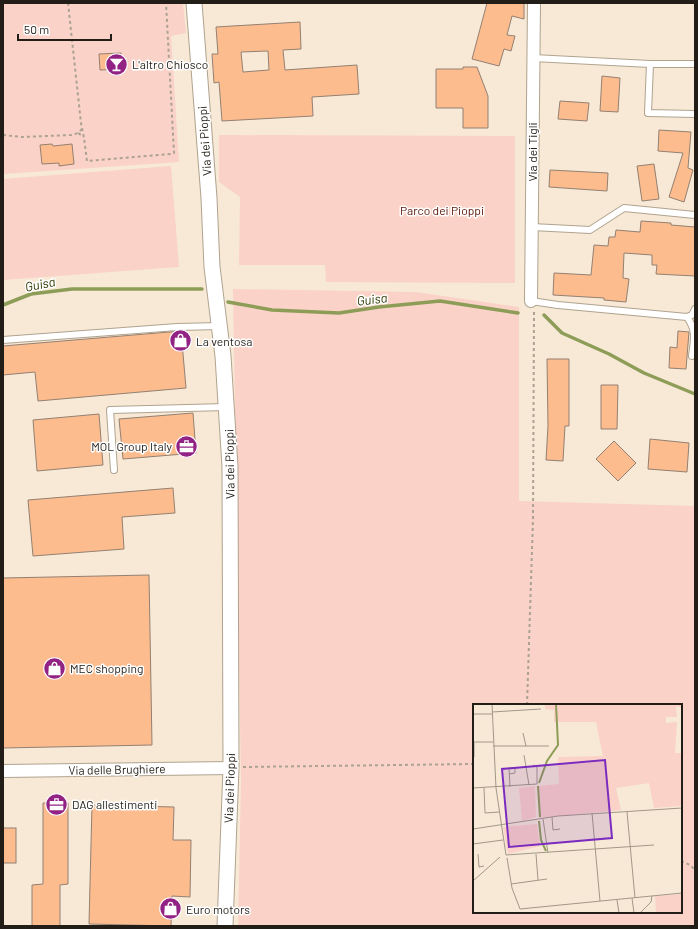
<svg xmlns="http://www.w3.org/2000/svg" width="698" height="929" font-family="Barlow,sans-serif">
	<rect width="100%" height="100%" fill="#f7e9d5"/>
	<!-- green -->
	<g fill="#fad2c7" fill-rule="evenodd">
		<polygon points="3,3 183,3 186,33 171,36 179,162 3,174"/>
		<polygon points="219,135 515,136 515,283 326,282 325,265 239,265 240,197 219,182"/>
		<polygon points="171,166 179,267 3,280 3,179"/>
		<path d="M233,289L416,292L519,307V501L695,506V926H238L241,781ZM474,705H681V912H474Z"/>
	</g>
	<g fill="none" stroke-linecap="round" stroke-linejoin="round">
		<!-- stream -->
		<g stroke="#8d9d57" stroke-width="3.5">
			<polyline points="228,302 272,310 339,313 379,307 440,301 518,313"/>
			<polyline points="3,305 31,294 72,289 202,289"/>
			<polyline points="544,315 562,333 609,354 644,373 695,394"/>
		</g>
	</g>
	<!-- building -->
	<g fill="#fcbc8e" stroke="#948072" fill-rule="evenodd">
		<polygon points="487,3 524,3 524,19 512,16 507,35 515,36 511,51 504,49 499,66 472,59"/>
		<path d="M300,22L301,49L283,50L285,70L357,65L359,94L312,97L313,116L222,121L219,82L214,83L212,54H218L216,27ZM268,51L269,70L243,72L241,52Z"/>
		<polygon points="121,53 122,69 100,70 99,54"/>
		<polygon points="463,67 477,67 488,96 488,128 463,128 463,108 436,108 436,69 463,69"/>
		<polygon points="602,76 620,78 618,112 600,111"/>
		<polygon points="560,101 589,103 587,121 558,119"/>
		<polygon points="659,130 691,132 688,168 693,170 684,202 669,197 683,153 658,151"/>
		<polygon points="52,144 53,146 72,144 74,164 59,166 59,163 42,164 40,145"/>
		<polygon points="654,164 659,199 642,201 637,166"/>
		<polygon points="550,170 608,173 607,191 549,187"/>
		<polygon points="641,221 671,223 671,225 695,227 695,276 656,274 657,265 652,265 652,255 624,253 623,278 629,279 626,302 604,300 604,298 553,295 554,273 591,275 594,245 608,246 609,237 615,237 616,230 640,232"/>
		<polygon points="181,331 186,388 38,401 35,372 3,375 3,346"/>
		<polygon points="678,331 689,332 686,369 669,368 670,347 677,348"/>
		<polygon points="547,359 569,359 569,426 565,426 563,461 546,460 548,426"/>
		<polygon points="601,385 618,385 617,429 601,429"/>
		<polygon points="193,413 196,453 123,459 119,419"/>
		<polygon points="99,414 103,465 37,471 33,420"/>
		<polygon points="650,439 689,443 687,472 648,469"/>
		<polygon points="614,441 636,463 618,481 596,459"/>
		<polygon points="173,488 175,513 122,517 124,549 33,556 28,500"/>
		<polygon points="149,575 152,745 3,748 3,578"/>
		<polygon points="43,803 68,803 68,884 60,885 60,926 32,926 32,885 43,884"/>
		<polygon points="92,805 174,807 173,840 191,840 190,897 172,896 171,926 89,924"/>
		<rect x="3" y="828" width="13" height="35"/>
	</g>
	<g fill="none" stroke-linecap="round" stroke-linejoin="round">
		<defs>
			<g id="service">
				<polyline points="533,58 650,64 695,64"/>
				<polyline points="650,64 648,113 695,114"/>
				<polyline points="532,227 590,230 624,208 695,215"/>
				<polyline points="531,301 558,305 687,317 692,315 695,309"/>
				<path d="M687,317C697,331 694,340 692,356"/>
				<polyline points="3,340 177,327 220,326"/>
				<polyline points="114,470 110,410 226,407"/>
			</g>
			<g id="minor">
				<polyline points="531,301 534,3"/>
				<polyline points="3,771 231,768"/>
			</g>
			<polyline id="tertiary" points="194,3 209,198 212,267 223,356 230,467 231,768 225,926"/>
		</defs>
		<!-- service casing -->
		<use href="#service" stroke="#b0a38f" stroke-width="8"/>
		<!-- minor casing -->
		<use href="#minor" stroke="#b0a38f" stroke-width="14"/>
		<!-- tertiary casing -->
		<use href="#tertiary" stroke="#b0a38f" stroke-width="17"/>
		<!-- path -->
		<g stroke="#aca292" stroke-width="2" stroke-dasharray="3 3" stroke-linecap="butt">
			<polyline points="68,3 81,123 84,138 87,161 171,154 174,153 166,3"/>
			<polyline points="82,129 78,133 84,137"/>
			<polyline points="3,135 22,137 72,135 78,133"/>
			<polyline points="527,705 533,519 534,312"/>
			<polyline points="243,767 474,764"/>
			<polyline points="681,861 690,865 695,870"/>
		</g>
		<!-- service -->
		<use href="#service" stroke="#fff" stroke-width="6"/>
		<!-- minor -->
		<use href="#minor" stroke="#fff" stroke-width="12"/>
		<!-- tertiary -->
		<use href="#tertiary" stroke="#fff" stroke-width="15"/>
	</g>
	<!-- icons -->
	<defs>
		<symbol id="bar-disc" viewBox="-11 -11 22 22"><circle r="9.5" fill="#922384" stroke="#fff"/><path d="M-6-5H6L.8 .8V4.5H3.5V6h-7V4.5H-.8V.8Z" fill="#fff"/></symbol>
		<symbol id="shop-disc" viewBox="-11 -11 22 22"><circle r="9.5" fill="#922384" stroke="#fff"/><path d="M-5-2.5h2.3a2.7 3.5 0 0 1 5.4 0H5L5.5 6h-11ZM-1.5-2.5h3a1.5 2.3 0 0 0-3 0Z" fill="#fff"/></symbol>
		<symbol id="office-disc" viewBox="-11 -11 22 22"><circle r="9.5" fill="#922384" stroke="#fff"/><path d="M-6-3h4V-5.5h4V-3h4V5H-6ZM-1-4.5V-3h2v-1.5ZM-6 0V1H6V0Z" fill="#fff"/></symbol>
	</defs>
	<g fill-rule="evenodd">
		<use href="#bar-disc" x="104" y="52" width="25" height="25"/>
		<use href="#shop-disc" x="168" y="328" width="25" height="25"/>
		<use href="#office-disc" x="174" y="434" width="25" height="25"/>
		<use href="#shop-disc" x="42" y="656" width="25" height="25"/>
		<use href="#office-disc" x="44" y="792" width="25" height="25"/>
		<use href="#shop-disc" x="158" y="896" width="25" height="25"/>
	</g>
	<g text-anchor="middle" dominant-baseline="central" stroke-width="3" stroke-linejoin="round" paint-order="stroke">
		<!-- poi labels -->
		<g font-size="12" fill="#221d16" stroke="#fff" text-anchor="start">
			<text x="132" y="64">L'altro Chiosco</text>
			<text x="196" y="341">La ventosa</text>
			<text x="172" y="446" text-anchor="end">MOL Group Italy</text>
			<text x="70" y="668">MEC shopping</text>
			<text x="72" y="804">DAG allestimenti</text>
			<text x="186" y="909">Euro motors</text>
		</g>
		<!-- street labels -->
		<g font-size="12" fill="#221d16" stroke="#fff">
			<text transform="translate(204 141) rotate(-94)">Via dei Pioppi</text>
			<text transform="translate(532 152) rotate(-90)">Via dei Tigli</text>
			<text transform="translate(229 464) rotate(-91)">Via dei Pioppi</text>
			<text transform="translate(117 769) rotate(-1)">Via delle Brughiere</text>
			<text transform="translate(229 788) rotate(-88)">Via dei Pioppi</text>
		</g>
		<!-- park labels -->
		<g font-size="12" fill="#541201" stroke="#fff">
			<text x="442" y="210">Parco dei Pioppi</text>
		</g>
		<!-- water labels -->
		<g font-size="13" font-style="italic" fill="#303902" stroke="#fff">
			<text transform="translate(40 284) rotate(-11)">Guisa</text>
			<text transform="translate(372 299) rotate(-7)">Guisa</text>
		</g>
	</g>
	<!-- overview -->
	<g transform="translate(473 704)">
		<rect width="209" height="209" fill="#f7e9d5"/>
		<path d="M72,0H209V4L203,2L204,13H193V19L204,18L202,49H209V102L181,104L176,79L143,84L148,106L66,114L65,82L86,80L85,53L130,52L123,18H81V6L72,5ZM62,82L63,113L49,117L46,84ZM64,120L67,142L35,150L30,123ZM209,190V209H183L182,192Z" fill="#fad2c7"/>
		<path fill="none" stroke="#8d9d57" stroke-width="2" d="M66,79L74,57L85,41L83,0M65,82L67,113M66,117L68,136L73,147"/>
		<path fill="none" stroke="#a29789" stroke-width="1" d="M19,0L23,84L33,151M19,8L68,5M0,10H19M50,29L53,42M0,38H20M20,42H76M51,51L56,81M1,53V38M36,70L42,69V64H36L37,83M0,84L64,80V63L60,61M11,84L12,109L26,108M154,108L162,194M119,109L127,197M79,113L80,126L87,125M70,115L75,149M0,125L85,112L209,104M0,140L30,136M5,150L6,163L11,162M63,150L65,176M33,151L181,141M34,154L39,184L47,205L209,189M0,177L27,153M38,180L74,175M159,194L161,209M144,196L146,209M167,209L178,198L179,192"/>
		<path fill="#7b2cbf" fill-opacity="0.15" stroke="#7b2cbf" stroke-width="2" d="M132,56L139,134L36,143L29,65Z"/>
		<rect width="209" height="209" fill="none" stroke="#221d16" stroke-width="2"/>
	</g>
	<!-- border -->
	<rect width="698" height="929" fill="none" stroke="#221d16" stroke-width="8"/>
	<!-- scale -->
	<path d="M18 34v6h93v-6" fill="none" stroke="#221d16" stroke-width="2"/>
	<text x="24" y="34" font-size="12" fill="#221d16" stroke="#ffffff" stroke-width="3" paint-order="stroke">50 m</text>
</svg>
